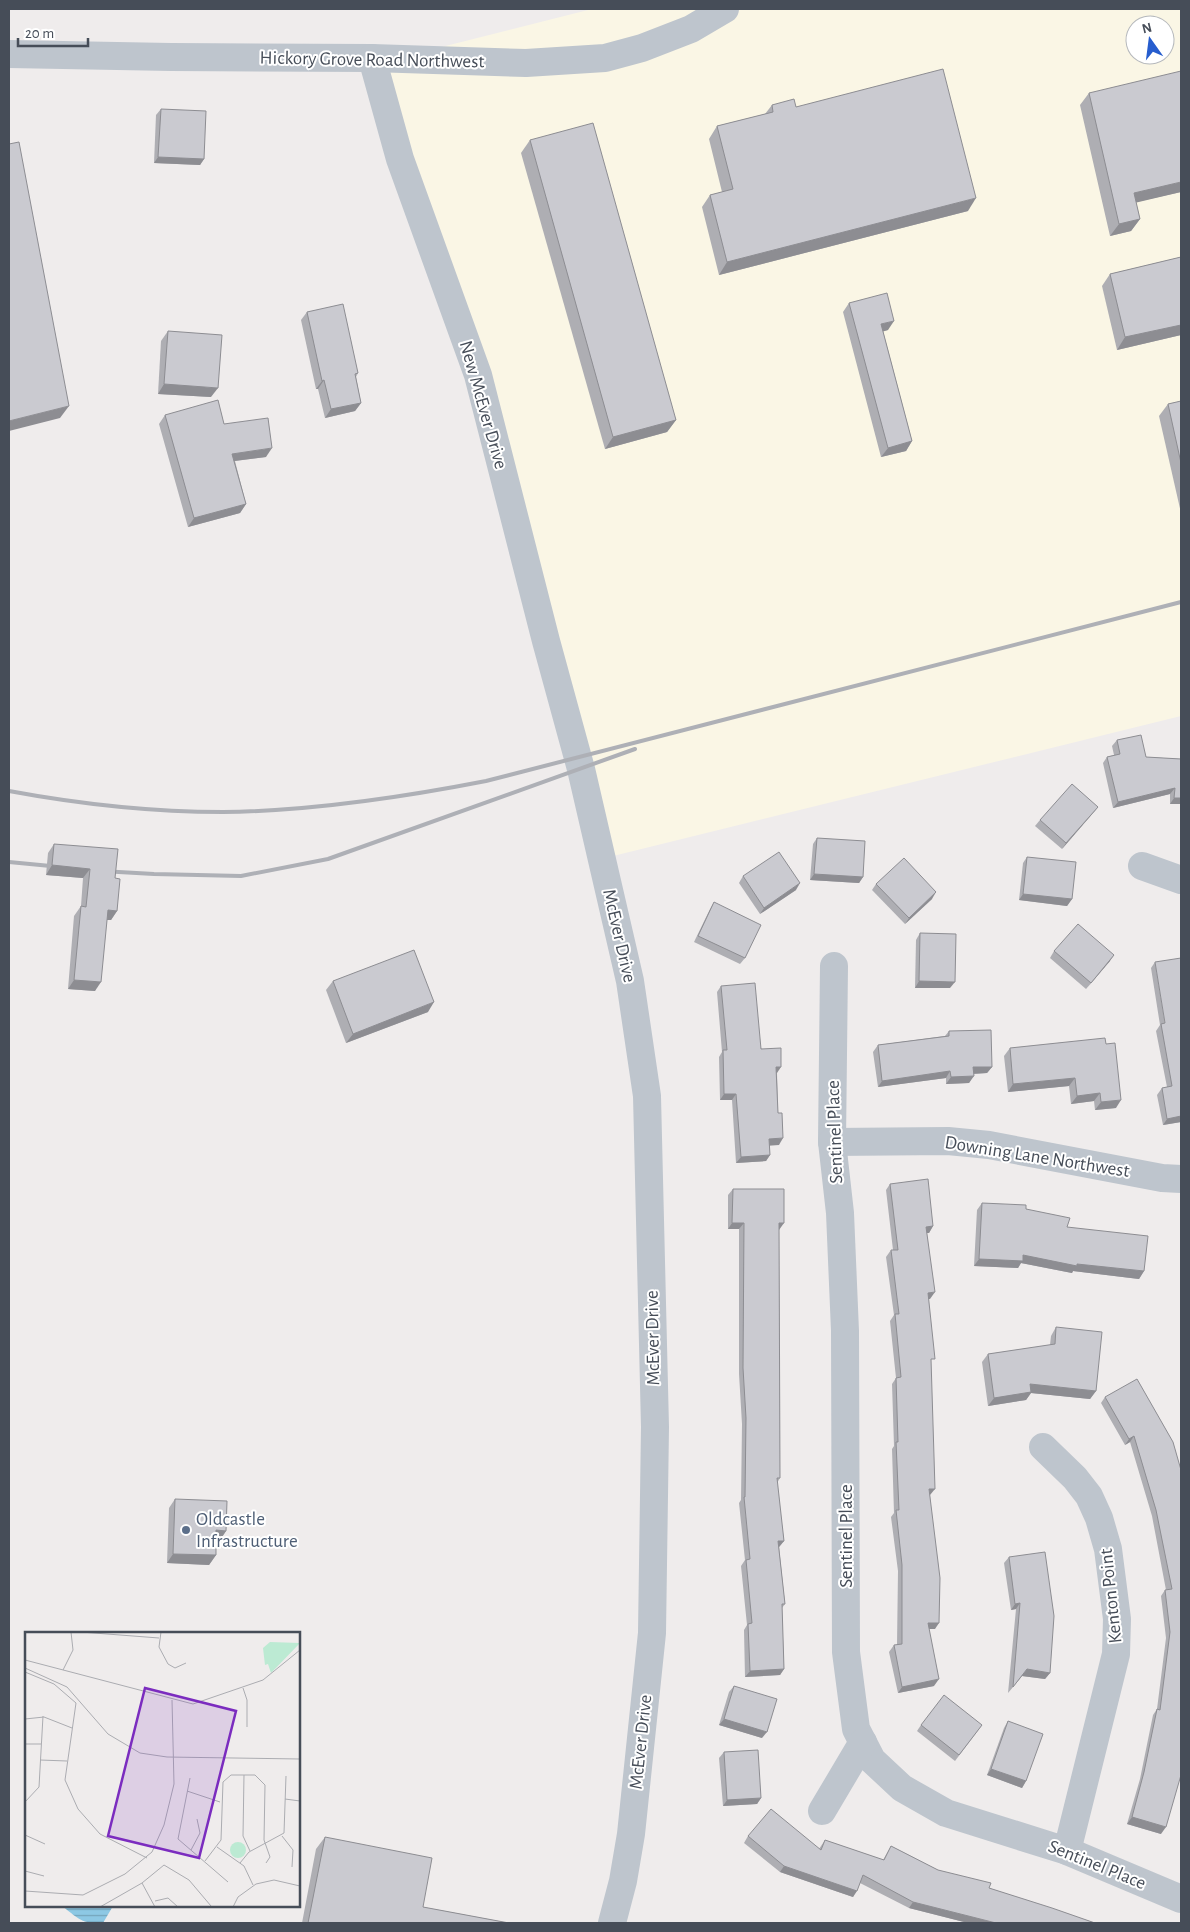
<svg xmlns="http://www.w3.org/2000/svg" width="1190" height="1932" font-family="'Alegreya Sans',sans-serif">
	<defs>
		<pattern id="water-rules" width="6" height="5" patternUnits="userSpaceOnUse" patternTransform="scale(1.25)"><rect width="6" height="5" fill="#8dc8e4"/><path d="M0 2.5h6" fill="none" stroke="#75a5bc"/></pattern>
	</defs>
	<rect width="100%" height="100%" fill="#efecec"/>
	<!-- commercial -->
	<path fill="#faf6e5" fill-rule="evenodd" d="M592,9H1181V716L605,858L386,61ZM1135,25H1165V55H1135Z"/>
	<!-- water -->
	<path fill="url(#water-rules)" d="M62,1906H113L103,1923C81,1924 78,1918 62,1906Z"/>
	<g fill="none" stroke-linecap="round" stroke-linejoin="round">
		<!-- minor -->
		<g stroke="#bec5cd" stroke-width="28">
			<polyline points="9,54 171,57 372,58 526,63 605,58 642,48 691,29 725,9"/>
			<polyline points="372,58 400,159 478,375 546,641 581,769 630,981 647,1096 655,1427 652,1633 631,1834 623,1881 612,1923"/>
			<polyline points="1142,866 1181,880"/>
			<polyline points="834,966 832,1142 840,1213 845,1331 846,1652 856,1729 872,1760 902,1788 946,1813 1067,1851 1181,1899"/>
			<polyline points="832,1142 948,1141 989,1145 1162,1178 1181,1179"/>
			<polyline points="1043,1447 1075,1478 1089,1496 1099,1518 1108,1549 1117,1619 1116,1654 1067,1851"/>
			<polyline points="822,1811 863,1742"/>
		</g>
		<!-- rail -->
		<g stroke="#aeb0b6" stroke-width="4">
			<path d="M9,791C79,804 151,812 223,812C311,811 399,798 486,781L1181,602"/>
			<polyline points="9,862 61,867"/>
			<polyline points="101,871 154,874 241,876 328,859 635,749"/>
		</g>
	</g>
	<!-- wall -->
	<g fill="#aeaeb3">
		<polygon points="1089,93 1181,192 1136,202 1140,219 1131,231 1110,236 1080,105"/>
		<polygon points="772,105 796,107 968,211 719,275 702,207 710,195 722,192 709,139 717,126 765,114"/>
		<polygon points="161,109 204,159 200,165 154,163 156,115"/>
		<polygon points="530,140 676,420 667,432 605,449 521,153"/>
		<polygon points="1181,257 1181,335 1117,350 1102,286 1110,274"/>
		<polygon points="849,303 888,330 883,331 912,441 906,451 881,457 843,312"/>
		<polygon points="307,312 358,373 356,377 361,403 355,411 325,418 318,389 316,389 301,320"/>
		<polygon points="168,331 211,397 158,394 161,341"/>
		<polygon points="1181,401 1181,513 1159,416 1168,404"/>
		<polygon points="165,415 224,424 266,457 235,461 246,504 240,513 188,527 159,424"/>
		<polygon points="1117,740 1146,757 1181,759 1181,804 1170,804 1170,794 1113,808 1103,763 1107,757 1114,755 1112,746"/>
		<polygon points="1098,807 1093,813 1062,849 1035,826 1040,820"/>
		<polygon points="817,838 863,877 859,883 810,880 813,844"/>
		<polygon points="54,844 115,878 117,911 111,920 107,920 95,991 68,989 74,916 81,906 83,878 46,875 48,853"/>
		<polygon points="1027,857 1072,899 1067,906 1019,900 1023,863"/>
		<polygon points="743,876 796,890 760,914 739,883"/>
		<polygon points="876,884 932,899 905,924 872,890"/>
		<polygon points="714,902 745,958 740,964 694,942 710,909"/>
		<polygon points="920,933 950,988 915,988 916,940"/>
		<polygon points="1054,951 1110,961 1086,989 1050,958"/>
		<polygon points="1155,962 1181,1122 1163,1125 1157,1095 1162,1088 1167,1087 1156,1031 1160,1025 1151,968"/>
		<polygon points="333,981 428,1012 346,1043 326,990"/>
		<polygon points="721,986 777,1073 779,1145 770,1145 770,1155 766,1161 736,1163 732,1100 720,1100 719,1057 722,1052 717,992"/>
		<polygon points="949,1031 992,1067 987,1073 974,1074 969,1083 946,1084 946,1078 878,1087 873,1052 878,1045 945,1036"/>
		<polygon points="1106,1044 1116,1108 1095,1110 1094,1101 1071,1104 1069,1086 1008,1092 1004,1056 1010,1048"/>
		<polygon points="890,1184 933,1226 929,1233 927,1233 930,1299 928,1299 931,1364 930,1495 935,1629 929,1629 934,1686 898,1693 889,1652 894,1645 897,1645 898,1571 891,1517 894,1513 892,1449 894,1446 892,1384 896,1378 890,1321 894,1315 886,1257 891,1250 893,1250 886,1190"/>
		<polygon points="733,1189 779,1230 780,1478 777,1483 784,1541 779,1547 785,1604 782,1608 784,1669 780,1675 745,1677 744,1630 747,1625 741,1566 745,1560 739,1503 741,1500 742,1424 739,1374 739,1229 728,1229 728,1195"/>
		<polygon points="982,1203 1026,1209 1067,1227 1144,1271 1139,1279 1073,1271 1072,1273 1021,1263 1018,1268 974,1266 977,1210"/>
		<polygon points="1056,1327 1096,1391 1090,1399 1031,1393 1026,1400 988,1406 982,1362 988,1354 1050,1345 1051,1336"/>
		<polygon points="1105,1397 1181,1470 1161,1834 1127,1824 1140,1779 1153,1715 1157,1709 1166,1638 1161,1596 1165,1590 1166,1590 1152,1516 1130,1442 1125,1445 1101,1403"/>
		<polygon points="175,1499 226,1531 220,1540 216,1540 216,1555 209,1565 167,1563 169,1508"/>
		<polygon points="1009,1557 1050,1673 1045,1679 1022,1676 1008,1693 1016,1609 1011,1610 1004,1563"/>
		<polygon points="734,1686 762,1738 719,1725 729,1692"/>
		<polygon points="1008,1721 1026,1781 1022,1788 987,1775 1004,1728"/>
		<polygon points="921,1725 982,1725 955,1761 917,1731"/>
		<polygon points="724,1752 761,1798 757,1804 723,1806 719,1758"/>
		<polygon points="748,1836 819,1849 825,1840 883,1860 891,1846 938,1870 989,1888 1095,1923 968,1923 909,1908 860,1883 853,1897 780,1872 744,1843"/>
		<polygon points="325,1837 423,1907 509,1923 302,1923 316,1849"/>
	</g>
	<!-- shaded-wall -->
	<g fill="#8d8d92">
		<polygon points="158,157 204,159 200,165 154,163"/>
		<polygon points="1181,182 1181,192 1126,205 1134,193"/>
		<polygon points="976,198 968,211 719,275 727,262"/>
		<polygon points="1140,219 1131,231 1110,236 1119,224"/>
		<polygon points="894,321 888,330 875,334 881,324"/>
		<polygon points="1181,325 1181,335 1117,350 1125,337"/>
		<polygon points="324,380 318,389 316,389 322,381"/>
		<polygon points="164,384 218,388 211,397 158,394"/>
		<polygon points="361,403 355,411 325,418 331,409"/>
		<polygon points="69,406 60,418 9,431 9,421"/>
		<polygon points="676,420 667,432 605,449 613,437"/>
		<polygon points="912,441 906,451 881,457 888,448"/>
		<polygon points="272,448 266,457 226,462 232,454"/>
		<polygon points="246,504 240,513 188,527 194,518"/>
		<polygon points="1175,788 1170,794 1113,808 1118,802"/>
		<polygon points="1174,798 1181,798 1181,804 1170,804"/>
		<polygon points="1098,807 1093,813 1062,849 1066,843"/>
		<polygon points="52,865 90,869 83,878 46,875"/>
		<polygon points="814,874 863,877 859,883 810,880"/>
		<polygon points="800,883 796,890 760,914 764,908"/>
		<polygon points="936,892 932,899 905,924 909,918"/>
		<polygon points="1023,894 1072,899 1067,906 1019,900"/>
		<polygon points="108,910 117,911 111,920 101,920"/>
		<polygon points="1114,955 1110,961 1086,989 1091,983"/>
		<polygon points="74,980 101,982 95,991 68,989"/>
		<polygon points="919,981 955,982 950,988 915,988"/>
		<polygon points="434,1002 428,1012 346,1043 353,1034"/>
		<polygon points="776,1067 781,1067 777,1073 772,1073"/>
		<polygon points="973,1067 992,1067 987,1073 969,1074"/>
		<polygon points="950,1071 946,1078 878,1087 882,1081"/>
		<polygon points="974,1076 969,1083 946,1084 951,1077"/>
		<polygon points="1075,1078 1069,1086 1008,1092 1013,1084"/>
		<polygon points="1100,1093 1094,1101 1071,1104 1077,1096"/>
		<polygon points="724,1094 736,1094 732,1100 720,1100"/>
		<polygon points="1121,1100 1116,1108 1095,1110 1101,1102"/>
		<polygon points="1181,1116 1181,1122 1163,1125 1167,1119"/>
		<polygon points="783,1138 779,1145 765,1146 769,1139"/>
		<polygon points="770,1155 766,1161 736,1163 741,1157"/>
		<polygon points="732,1223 744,1223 739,1229 728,1229"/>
		<polygon points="779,1223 784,1223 779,1230"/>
		<polygon points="933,1226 929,1233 922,1233 926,1227"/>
		<polygon points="1023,1255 1077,1264 1144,1271 1139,1279 1073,1271 1072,1273 1021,1263 1018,1268 974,1266 979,1259"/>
		<polygon points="935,1292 930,1299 923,1299 928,1293"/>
		<polygon points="1030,1384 1096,1391 1090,1399 1031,1393 1026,1400 988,1406 994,1398"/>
		<polygon points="1134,1436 1130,1442 1125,1445 1129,1439"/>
		<polygon points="929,1489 935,1489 930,1495"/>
		<polygon points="216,1530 226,1531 220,1540 210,1540"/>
		<polygon points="778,1541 784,1541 779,1547 774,1548"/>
		<polygon points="173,1554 216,1555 209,1565 167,1563"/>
		<polygon points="1020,1603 1016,1609 1011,1610 1015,1604"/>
		<polygon points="928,1623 939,1623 935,1629 923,1629"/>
		<polygon points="784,1669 780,1675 745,1677 750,1671"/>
		<polygon points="1027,1669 1050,1673 1045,1679 1022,1676 1008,1693"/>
		<polygon points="939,1679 934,1686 898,1693 902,1687"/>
		<polygon points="724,1719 767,1732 762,1738 719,1725"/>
		<polygon points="991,1769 1026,1781 1022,1788 987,1775"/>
		<polygon points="761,1798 757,1804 723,1806 727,1800"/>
		<polygon points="1132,1817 1166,1827 1161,1834 1127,1824"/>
		<polygon points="784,1866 857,1891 853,1897 780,1872"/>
		<polygon points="913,1902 996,1923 968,1923 909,1908"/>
	</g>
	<!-- building -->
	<g fill="#cacad0" stroke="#8d8d92">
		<polygon points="943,69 976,198 727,262 710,195 733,189 717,126 773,112 772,105 794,99 796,107"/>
		<polygon points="1181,71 1181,182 1134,193 1140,219 1119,224 1089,93"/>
		<polygon points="161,109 206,111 204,159 158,157"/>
		<polygon points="593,123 676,420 613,437 530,140"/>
		<polygon points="19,142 69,406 9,421 9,144"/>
		<polygon points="1181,257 1181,325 1125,337 1110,274"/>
		<polygon points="887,293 894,321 881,324 912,441 888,448 849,303"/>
		<polygon points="343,304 358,373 355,374 361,403 331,409 324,380 322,381 307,312"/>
		<polygon points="168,331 222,335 218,388 164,384"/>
		<polygon points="218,400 224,424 268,418 272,448 232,454 246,504 194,518 165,415"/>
		<polygon points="1181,401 1181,463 1168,404"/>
		<polygon points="1141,735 1146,757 1181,759 1181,798 1174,798 1175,788 1118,802 1107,757 1120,754 1117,740"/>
		<polygon points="1072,784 1098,807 1066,843 1040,820"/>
		<polygon points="817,838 865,841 863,877 814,874"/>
		<polygon points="54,844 118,849 115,878 120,879 117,911 108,910 101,982 74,980 81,906 86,907 90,869 52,865"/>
		<polygon points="779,852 800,883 764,908 743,876"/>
		<polygon points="1027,857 1076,862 1072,899 1023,894"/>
		<polygon points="904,858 936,892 909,918 876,884"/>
		<polygon points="714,902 761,925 745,958 698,936"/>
		<polygon points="1078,924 1114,955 1091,983 1054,951"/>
		<polygon points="920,933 956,934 955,982 919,981"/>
		<polygon points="414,950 434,1002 353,1034 333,981"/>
		<polygon points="1181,958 1181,1116 1167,1119 1162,1088 1172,1086 1161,1024 1165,1023 1155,962"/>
		<polygon points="755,983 761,1049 781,1048 781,1067 776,1067 778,1113 782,1113 783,1138 769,1139 770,1155 741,1157 736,1094 724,1094 723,1050 727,1050 721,986"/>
		<polygon points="991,1030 992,1067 973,1067 974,1076 951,1077 950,1071 882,1081 878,1045 949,1036 949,1031"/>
		<polygon points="1105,1038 1106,1044 1115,1043 1121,1100 1101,1102 1100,1093 1077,1096 1075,1078 1013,1084 1010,1048"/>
		<polygon points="928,1179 933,1226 926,1227 935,1292 928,1293 935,1359 931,1359 935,1489 929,1489 940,1578 939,1623 928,1623 939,1679 902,1687 894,1645 902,1644 902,1565 896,1510 899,1510 896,1442 898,1442 896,1378 901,1377 895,1314 899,1314 891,1250 898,1250 890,1184"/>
		<polygon points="733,1189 784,1189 784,1223 779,1223 780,1478 777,1478 784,1541 778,1541 785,1604 782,1604 784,1669 750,1671 748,1624 752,1623 746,1560 750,1559 744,1497 745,1497 746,1418 743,1368 744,1223 732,1223"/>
		<polygon points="982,1203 1026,1205 1026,1209 1070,1218 1067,1227 1148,1236 1144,1271 1077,1264 1077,1266 1023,1255 1023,1261 979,1259"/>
		<polygon points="1056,1327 1102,1332 1096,1391 1030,1384 1031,1392 994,1398 988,1354 1055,1344"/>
		<polygon points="1137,1379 1173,1442 1181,1470 1181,1775 1166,1827 1132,1817 1144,1772 1157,1709 1160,1710 1170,1632 1165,1590 1172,1589 1156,1510 1134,1436 1129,1439 1105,1397"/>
		<polygon points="175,1499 227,1501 226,1531 216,1530 216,1555 173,1554"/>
		<polygon points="1045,1552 1054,1616 1050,1673 1027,1669 1013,1687 1020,1603 1015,1604 1009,1557"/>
		<polygon points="734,1686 777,1699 767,1732 724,1719"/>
		<polygon points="944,1695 982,1725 959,1755 921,1725"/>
		<polygon points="1008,1721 1043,1734 1026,1781 991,1769"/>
		<polygon points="758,1750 761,1798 727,1800 724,1752"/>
		<polygon points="771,1809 821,1850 825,1840 884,1860 891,1846 938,1870 991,1883 989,1888 1052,1908 1095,1923 996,1923 913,1902 863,1875 857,1891 784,1866 748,1836"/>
		<polygon points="325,1837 432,1858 423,1907 509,1923 308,1923"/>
	</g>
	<!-- markers -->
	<circle fill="#5c6f8a" stroke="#fff" stroke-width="2" cx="186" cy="1530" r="5"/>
	<g text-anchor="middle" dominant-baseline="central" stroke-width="4" stroke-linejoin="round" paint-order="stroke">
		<!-- street labels -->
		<g font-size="19" fill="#464d58" stroke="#fff">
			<text transform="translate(372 60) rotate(1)">Hickory Grove Road Northwest</text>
			<text transform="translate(483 405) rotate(74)">New McEver Drive</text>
			<text transform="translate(619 936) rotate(77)">McEver Drive</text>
			<text transform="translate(835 1132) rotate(-92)">Sentinel Place</text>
			<text transform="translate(1037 1157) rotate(9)">Downing Lane Northwest</text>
			<text transform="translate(653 1338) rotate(-91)">McEver Drive</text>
			<text transform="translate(846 1536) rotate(-90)">Sentinel Place</text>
			<text transform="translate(1111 1596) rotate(-96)">Kenton Point</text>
			<text transform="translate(641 1742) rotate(-84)">McEver Drive</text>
			<text transform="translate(1097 1865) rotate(22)">Sentinel Place</text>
		</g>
		<!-- service labels -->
		<g font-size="19" fill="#4e5e75" stroke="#fff" text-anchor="start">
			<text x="196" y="1519">Oldcastle<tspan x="196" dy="22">Infrastructure</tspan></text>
		</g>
	</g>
	<!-- overview -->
	<g transform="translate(25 1632)">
		<rect width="275" height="275" fill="#efecec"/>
		<path d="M245,10L275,11L246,41L243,32L240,33L238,16Z" fill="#bcead3"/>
		<path d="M205 218a8 8 0 1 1 16 0a8 8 0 1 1-16 0Z" fill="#bcead3"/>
		<path fill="none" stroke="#abacb1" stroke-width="1" d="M56,0L134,6M136,0L134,15L143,32L150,36L161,31M0,28L168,72L238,48L275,18M0,36L42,55L83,102L115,121L142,125L275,127M38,38L48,18L46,0M0,40L29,52L51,71L40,148L53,177L75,202L122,226M218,56L222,68V95M0,87L19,85L47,96M0,112H16M15,128L42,129M219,143L218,204L225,219M165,146L153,207L203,250M162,159L195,170M260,167L275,169M0,170L14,155L18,84M0,203L20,212M257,204L268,218L267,235M192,215L219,234L228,253M166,218L175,201L172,187M180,229L196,208L198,150L206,143H230L240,153L239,208L245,225L241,231M215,231L224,220L259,201L261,144M0,239L19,244M117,251L130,275M0,259L58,263L100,242L127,220L139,193L149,152L147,68M130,269L143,266L153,275M75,275L117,251L139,233L164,248L186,274M208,275L213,265L231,252L249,248L275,254"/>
		<path fill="#7b2cbf" fill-opacity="0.15" stroke="#7b2cbf" stroke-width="2.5" d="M120,56L211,79L174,226L83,204Z"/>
		<rect width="275" height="275" fill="none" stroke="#464d58" stroke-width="2.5"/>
	</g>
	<!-- border -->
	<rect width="1190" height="1932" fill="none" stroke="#464d58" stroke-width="20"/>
	<!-- north arrow -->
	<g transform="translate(1150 40) rotate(346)"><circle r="24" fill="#ffffff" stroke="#b5b8bc"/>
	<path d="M0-4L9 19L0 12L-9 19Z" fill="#265dce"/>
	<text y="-8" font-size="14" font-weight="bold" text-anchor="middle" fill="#464d58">N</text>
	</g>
	<!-- scale -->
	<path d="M18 38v8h70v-8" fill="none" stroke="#464d58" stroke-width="2.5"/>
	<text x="25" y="38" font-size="15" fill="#464d58" stroke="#ffffff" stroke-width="4" paint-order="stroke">20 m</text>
</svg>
